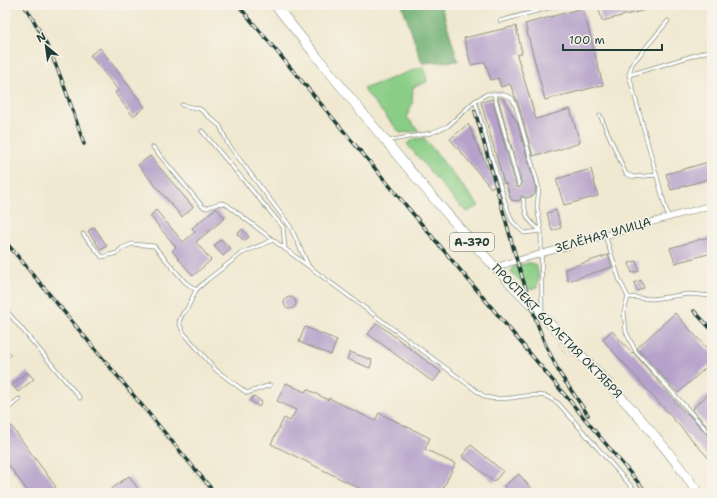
<svg xmlns="http://www.w3.org/2000/svg" width="717" height="498" font-family="'Shantell Sans',sans-serif">
	<rect width="100%" height="100%" fill="#f7f3e8"/>
	<filter id="ink" filterUnits="userSpaceOnUse"><feTurbulence type="fractalNoise" baseFrequency=".025" numOctaves="2"/><feDisplacementMap in="SourceGraphic" scale="8" xChannelSelector="R" yChannelSelector="G"/><feConvolveMatrix kernelMatrix="1 2 1 2 8 2 1 2 1" color-interpolation-filters="sRGB"/></filter>
	<filter id="wash" filterUnits="userSpaceOnUse"><feTurbulence type="fractalNoise" baseFrequency=".012" numOctaves="4" result="noise"/><feDisplacementMap in="SourceGraphic" scale="16" xChannelSelector="R" yChannelSelector="G"/><feGaussianBlur stdDeviation="0.9" result="paint"/><feColorMatrix in="noise" values="0 0 0 0 0 0 0 0 0 0 0 0 0 0 0 0 0 1.4 0 .05"/><feComposite in="paint" operator="in"/></filter>
	<g filter="url(#wash)">
		<rect width="100%" height="100%" fill="#f0e8d0"/>
		<!-- green -->
		<g fill="#8acd86" stroke="#54855d">
			<polygon points="424,66 427,82 413,87 412,104 407,117 419,131 400,133 363,89"/>
			<polygon points="424,138 479,206 467,212 455,201 407,144 414,139"/>
			<path d="M528,263H532L536,265C539,272 539,280 537,287L530,290L512,273L511,270L514,266Z"/>
		</g>
		<!-- forest -->
		<polygon fill="#6fb073" stroke="#477654" points="402,5 441,5 458,61 422,63"/>
		<g id="blocks">
			<!-- building -->
			<g fill="#b6a1ca">
				<polygon points="598,5 657,5 657,7 602,21"/>
				<polygon points="583,8 603,85 545,100 525,24"/>
				<polygon points="516,26 522,53 517,55 536,119 570,109 580,143 544,154 543,153 533,156 519,106 510,84 501,87 498,78 491,80 485,62 471,65 464,38"/>
				<polygon points="100,48 145,107 133,116 115,93 118,90 90,55"/>
				<polygon points="498,98 503,98 518,124 536,189 535,194 533,196 526,198 522,196 520,200 518,201 511,200 506,183 504,184 481,102 492,99 516,186 519,188 522,184"/>
				<polygon points="468,124 495,185 491,188 450,139"/>
				<polygon points="150,156 193,207 182,217 138,165"/>
				<polygon points="712,161 712,178 671,190 666,174"/>
				<polygon points="591,169 598,196 564,205 556,179"/>
				<polygon points="216,208 225,218 196,242 211,260 193,276 172,251 176,247 150,216 156,210 183,242 195,232 192,228"/>
				<polygon points="556,210 561,228 552,231 547,213"/>
				<polygon points="94,227 107,246 101,250 88,231"/>
				<polygon points="242,229 249,237 244,241 237,234"/>
				<polygon points="712,236 712,253 675,263 670,248"/>
				<polygon points="221,239 231,249 223,256 214,246"/>
				<polygon points="608,255 612,267 568,281 565,269"/>
				<polygon points="636,261 639,271 632,273 629,263"/>
				<polygon points="641,280 644,288 637,291 634,283"/>
				<circle cx="290" cy="303" r="6"/>
				<polygon points="675,313 712,354 712,362 678,393 637,348"/>
				<polygon points="377,323 441,372 433,382 368,334"/>
				<polygon points="305,327 337,340 331,355 299,342"/>
				<polygon points="612,331 632,353 633,352 686,414 687,413 712,439 712,462 602,339"/>
				<polygon points="350,352 372,360 370,368 347,359"/>
				<polygon points="27,372 34,379 18,392 12,385"/>
				<polygon points="286,383 305,392 307,389 328,400 329,398 375,421 379,413 430,438 425,449 455,464 441,493 369,493 271,444 284,418 290,421 296,410 277,401"/>
				<polygon points="712,391 712,432 692,409"/>
				<polygon points="254,396 262,402 259,407 250,401"/>
				<polygon points="9,423 56,487 47,493 29,493 5,460 5,426"/>
				<polygon points="471,445 503,471 494,482 462,456"/>
				<polygon points="519,474 535,493 510,493 504,486"/>
				<polygon points="129,476 141,493 106,493"/>
			</g>
		</g>
	</g>
	<g filter="url(#ink)">
		<use href="#blocks" fill-opacity="0" stroke="#889282" stroke-width="1"/>
		<g fill="none" stroke-linecap="round" stroke-linejoin="round">
			<defs>
				<g id="service">
					<polyline points="500,21 559,5"/>
					<polyline points="668,21 632,64 629,75 668,217"/>
					<polyline points="629,75 712,50"/>
					<polyline points="494,94 519,185"/>
					<polyline points="475,101 505,202 512,221 524,233 541,231"/>
					<polyline points="182,105 200,109 220,126 228,144 290,226 308,265"/>
					<polyline points="600,115 626,174 634,177 657,175"/>
					<polyline points="202,131 283,227 285,249"/>
					<polyline points="387,141 431,133 448,126 475,101 487,94 502,94 512,98 516,107 539,188 537,206 541,231 542,313"/>
					<polyline points="153,147 202,206 206,208 220,203 226,204 273,240"/>
					<path d="M523,199C526,217 527,220 541,231"/>
					<polyline points="83,234 102,257 117,253 122,248 132,244 154,246 185,282 196,290"/>
					<polyline points="605,235 620,281 628,297 652,299 689,294 712,296"/>
					<polyline points="628,297 624,312 626,332 636,352 712,436"/>
					<polyline points="5,309 80,398"/>
					<polyline points="5,351 9,355"/>
					<path d="M270,385L247,393L216,370L183,332L179,322L183,313L187,309L196,290L207,280L242,253L273,240L485,397C507,403 524,392 545,396C549,397 554,401 558,403L637,493"/>
					<polyline points="5,411 19,399"/>
				</g>
				<polyline id="minor" points="495,267 712,205"/>
				<path id="trunk" d="M275,5C347,93 417,183 494,266C564,341 641,408 698,493"/>
			</defs>
			<!-- service casing -->
			<use href="#service" stroke="#889282" stroke-width="4.5"/>
			<!-- minor casing -->
			<use href="#minor" stroke="#889282" stroke-width="7"/>
			<!-- trunk casing -->
			<use href="#trunk" stroke="#889282" stroke-width="10"/>
			<!-- path -->
			<g stroke="#889282" stroke-width="1" stroke-dasharray="1 3" stroke-linecap="butt">
				<polyline points="5,244 211,493"/>
				<polyline points="559,343 558,344 569,358"/>
			</g>
			<!-- service -->
			<use href="#service" stroke="#fff" stroke-width="3"/>
			<!-- minor -->
			<use href="#minor" stroke="#fff" stroke-width="5.5"/>
			<!-- trunk -->
			<use href="#trunk" stroke="#fff" stroke-width="9"/>
			<defs>
				<g id="rail">
					<path d="M24,5C53,48 68,96 84,144"/>
					<polyline points="238,5 647,493"/>
					<polyline points="475,111 517,261 537,323 545,344 560,374 588,415"/>
					<polyline points="5,241 215,493"/>
					<polyline points="694,311 712,330"/>
				</g>
			</defs>
			<!-- rail casing -->
			<use href="#rail" stroke="#1f3d34" stroke-width="3.5"/>
			<!-- rail -->
			<use href="#rail" stroke="#f7f3e8" stroke-width="2" stroke-dasharray="6" stroke-linecap="butt"/>
		</g>
	</g>
	<g text-anchor="middle" dominant-baseline="central" stroke-width="3" stroke-linejoin="round" paint-order="stroke">
		<!-- shield labels -->
		<rect fill="#f7f3e8" stroke="#60746a" stroke-width="1" x="450" y="233" width="44" height="18" rx="3"/>
		<g font-size="11" font-weight="bold" fill="#1f3d34">
			<text x="472" y="242">А-370</text>
		</g>
		<!-- street labels -->
		<g font-size="12" fill="#1f3d34" stroke="#f7f3e8">
			<text transform="translate(603 235) rotate(-16)">ЗЕЛЁНАЯ УЛИЦА</text>
			<text transform="translate(557 331) rotate(46)">ПРОСПЕКТ 60-ЛЕТИЯ ОКТЯБРЯ</text>
		</g>
	</g>
	<!-- margin -->
	<rect width="717" height="498" fill="none" stroke="#f7f3e8" stroke-width="20"/>
	<!-- north arrow -->
	<g transform="translate(46 46) rotate(331)" stroke="#f7f3e8" stroke-width="3" paint-order="stroke">
	<path d="M0-3L7 15L0 10L-7 15Z" fill="#1f3d34"/>
	<text y="-6" font-size="11" font-weight="bold" text-anchor="middle" fill="#1f3d34">N</text>
	</g>
	<!-- scale -->
	<path d="M563 44v6h99v-6" fill="none" stroke="#1f3d34" stroke-width="2"/>
	<text x="569" y="44" font-size="12" fill="#1f3d34" stroke="#f7f3e8" stroke-width="3" paint-order="stroke">100 m</text>
</svg>
